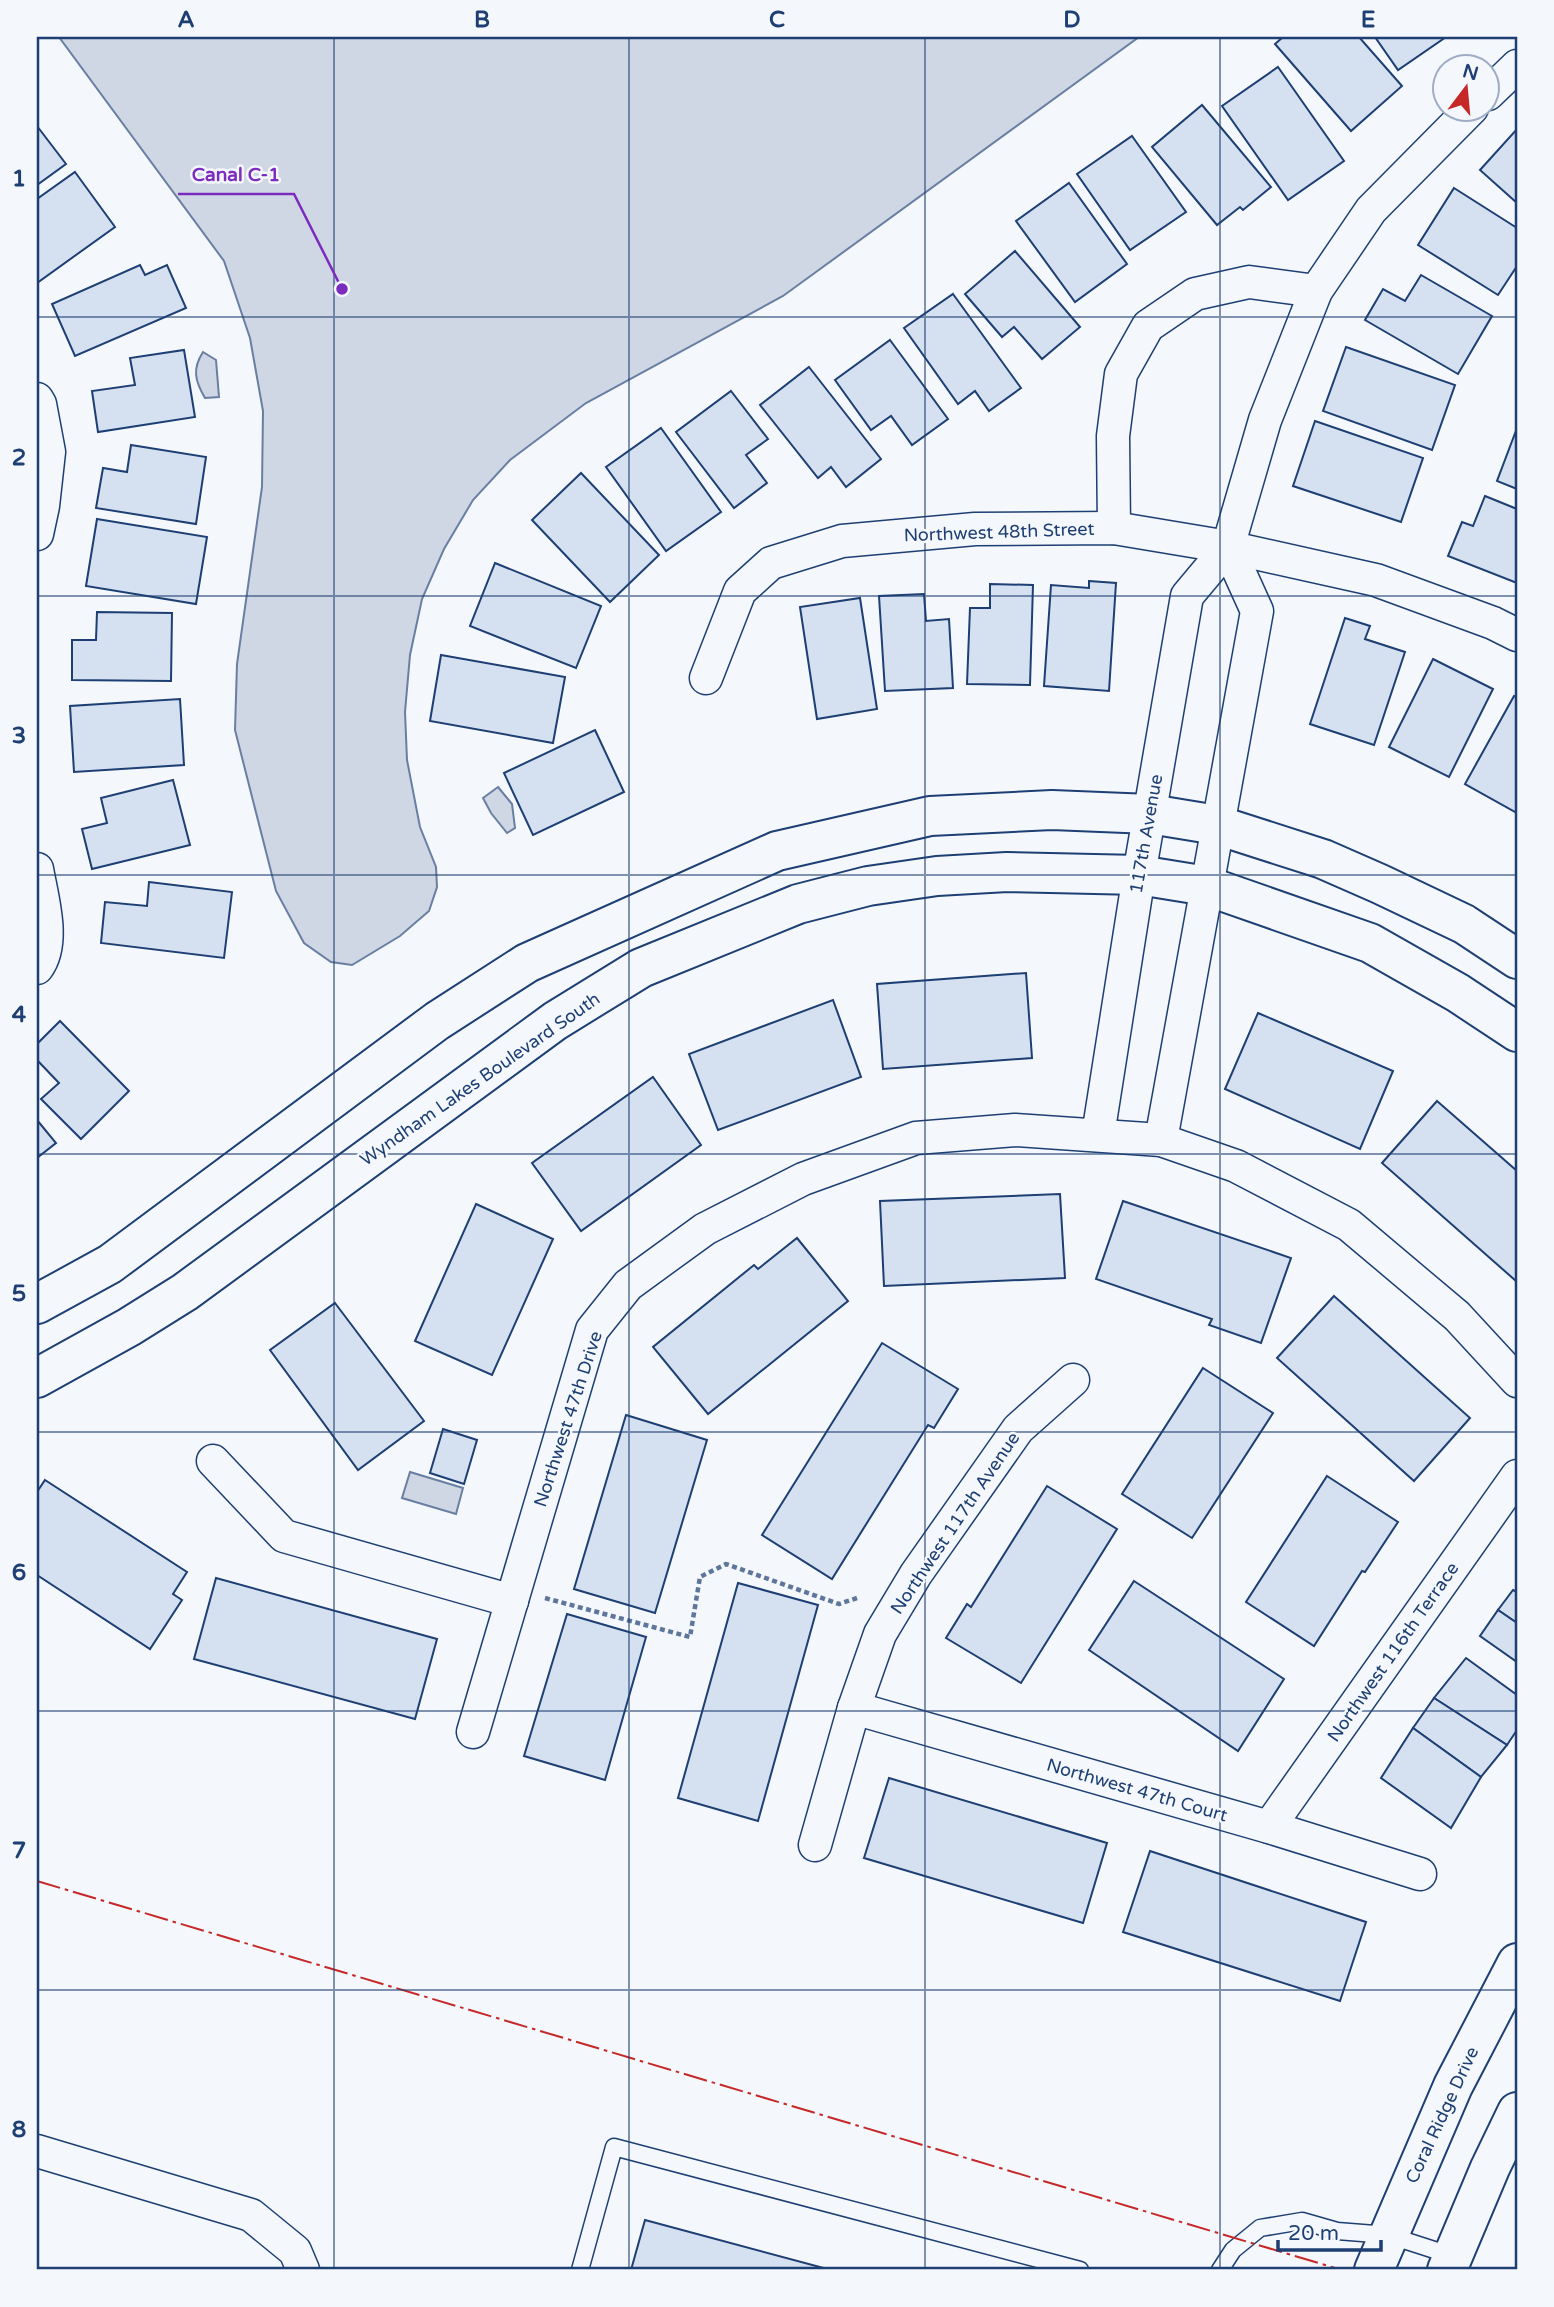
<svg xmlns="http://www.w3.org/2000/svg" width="1554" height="2307" font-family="'Varela Round',sans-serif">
	<rect width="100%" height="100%" fill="#f4f7fb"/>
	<!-- water -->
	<g fill="#cfd7e4" stroke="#687fa3" stroke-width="2">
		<polygon points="59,37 1139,37 783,296 586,403 510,460 473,500 444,549 422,599 410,655 405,712 407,760 420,827 436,867 437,887 429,911 400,936 352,965 331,962 304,943 276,891 235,730 237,664 262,487 263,411 250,338 224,261"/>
		<path d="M203,352L216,360L219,397L205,398C195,381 192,369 203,352Z"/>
		<polygon points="498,787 512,804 515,828 507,833 491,813 483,798"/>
		<polygon points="410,1472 463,1488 456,1514 402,1498"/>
	</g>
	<!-- building -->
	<g fill="#d5e0f0" stroke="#1d3f73" stroke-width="2">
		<polygon points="1283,37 1359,37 1402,86 1351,131 1275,44"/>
		<polygon points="1375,37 1446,37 1398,70"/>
		<polygon points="1278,67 1344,161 1288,200 1222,106"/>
		<polygon points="1202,105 1271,187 1243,210 1240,207 1217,225 1152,147"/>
		<polygon points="37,126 66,164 37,185"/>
		<polygon points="1517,129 1517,203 1480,170"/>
		<polygon points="1132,136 1186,212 1130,250 1077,174"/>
		<polygon points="75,172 115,227 37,283 37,199"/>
		<polygon points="1069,183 1127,264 1075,302 1016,221"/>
		<polygon points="1454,188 1517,228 1517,266 1498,295 1418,245"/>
		<polygon points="1015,251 1080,327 1042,359 1014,327 1002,337 965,294"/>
		<polygon points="140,265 145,275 167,265 186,308 75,356 52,304"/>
		<polygon points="1421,275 1492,316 1458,374 1365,320 1383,289 1405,301"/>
		<polygon points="953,294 1021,388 989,411 975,391 958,404 904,328"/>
		<polygon points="890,340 948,419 912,445 891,416 871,430 835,380"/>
		<polygon points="1346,347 1455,385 1432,450 1323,411"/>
		<polygon points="184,350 195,417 98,432 92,391 135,385 130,358"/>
		<polygon points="809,367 881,459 846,487 831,467 818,478 760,405"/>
		<polygon points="731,391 768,439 746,455 767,483 734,508 676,432"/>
		<polygon points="1315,421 1423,458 1401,522 1293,486"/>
		<polygon points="661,428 721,512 666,551 606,467"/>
		<polygon points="1517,428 1517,489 1497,481"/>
		<polygon points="131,445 206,457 196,524 96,508 103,468 127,472"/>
		<polygon points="581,473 659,555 610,602 532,520"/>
		<polygon points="1485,496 1517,509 1517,583 1448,556 1462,522 1473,526"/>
		<polygon points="97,519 207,537 196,604 86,586"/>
		<polygon points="495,563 601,606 576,668 470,626"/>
		<polygon points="1089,581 1116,583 1109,691 1044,686 1051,585 1089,588"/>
		<polygon points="990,584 1033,585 1030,685 967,684 970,608 990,608"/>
		<polygon points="924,594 926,621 949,619 953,688 885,691 879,596"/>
		<polygon points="860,598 877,709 817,719 800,607"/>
		<polygon points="97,612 172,613 171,681 72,680 72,640 96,640"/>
		<polygon points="1345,618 1370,626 1365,639 1405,652 1374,745 1310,724"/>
		<polygon points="441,655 565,677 553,743 430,721"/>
		<polygon points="1433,659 1493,689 1449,777 1389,747"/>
		<polygon points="1514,696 1517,697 1517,813 1465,784"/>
		<polygon points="180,699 184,765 74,772 70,706"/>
		<polygon points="595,730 624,792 533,835 504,773"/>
		<polygon points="173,780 190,845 92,869 82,829 107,823 101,798"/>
		<polygon points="149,882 232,892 224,958 101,943 105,902 147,906"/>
		<polygon points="1026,973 1032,1058 883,1069 877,984"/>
		<polygon points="833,1000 861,1077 718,1130 689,1054"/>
		<polygon points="1258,1013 1393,1071 1360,1149 1225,1089"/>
		<polygon points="60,1021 129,1091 81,1139 41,1099 59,1083 37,1060 37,1044"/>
		<polygon points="653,1077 701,1145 581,1231 532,1163"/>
		<polygon points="1437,1101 1517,1171 1516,1281 1382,1163"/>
		<polygon points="37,1120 56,1143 37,1158"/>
		<polygon points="1060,1194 1065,1278 884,1286 880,1201"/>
		<polygon points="1123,1201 1291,1258 1261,1343 1209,1325 1212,1319 1096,1279"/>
		<polygon points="476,1204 553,1239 492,1375 415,1341"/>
		<polygon points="797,1238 848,1301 708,1414 653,1347 754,1265 758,1269"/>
		<polygon points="1334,1296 1470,1418 1414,1481 1277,1358"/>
		<polygon points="335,1303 424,1421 358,1470 270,1350"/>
		<polygon points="882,1343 958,1389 934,1428 928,1425 832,1579 762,1535"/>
		<polygon points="1203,1368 1273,1413 1192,1538 1122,1494"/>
		<polygon points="626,1415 707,1440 655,1613 574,1589"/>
		<polygon points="443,1429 477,1440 464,1484 430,1473"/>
		<polygon points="1327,1476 1398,1522 1365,1572 1362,1571 1314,1646 1246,1602"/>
		<polygon points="45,1480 187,1572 173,1594 182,1600 150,1649 37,1575 37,1492"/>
		<polygon points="1047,1486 1117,1529 1021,1683 946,1638 967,1604 971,1607"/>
		<polygon points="216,1578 437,1639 415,1719 194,1659"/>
		<polygon points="1134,1581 1284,1679 1238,1751 1089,1650"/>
		<polygon points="738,1583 818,1605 758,1821 678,1798"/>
		<polygon points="1513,1590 1517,1592 1517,1623 1498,1610"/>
		<polygon points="1498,1610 1517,1623 1517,1662 1480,1636"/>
		<polygon points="567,1614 646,1637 605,1780 524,1756"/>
		<polygon points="1466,1658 1517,1695 1517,1730 1507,1745 1434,1698"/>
		<polygon points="1434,1698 1507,1745 1481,1777 1413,1728"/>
		<polygon points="1413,1728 1481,1777 1451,1828 1381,1778"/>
		<polygon points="889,1778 1107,1843 1083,1923 864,1858"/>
		<polygon points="1150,1851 1366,1922 1340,2001 1123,1932"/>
		<polygon points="645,2220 831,2270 631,2270"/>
	</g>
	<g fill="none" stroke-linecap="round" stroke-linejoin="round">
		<defs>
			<g id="lane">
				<polyline points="580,2270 614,2147 1080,2270"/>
				<polyline points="1220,2270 1233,2250 1260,2228 1302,2221 1337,2231 1388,2235 1453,2256"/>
			</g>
			<g id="street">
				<polyline points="1488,94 1517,66"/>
				<polyline points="37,399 40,404 49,452 43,506 37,534"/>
				<polyline points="1114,528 1113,436 1121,374 1148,326 1195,294 1249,282 1316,291"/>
				<polyline points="706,678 740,591 771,563 842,541 975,529 1114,528 1228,547 1376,580 1493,623 1517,635"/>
				<path d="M37,869C42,898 56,943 37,968"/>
				<polyline points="1098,1135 1139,875 1187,596 1228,547 1265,420 1316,291 1371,210 1472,108"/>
				<polyline points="1161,1140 1257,611 1228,547"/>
				<polyline points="213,1461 284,1536 512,1601"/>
				<polyline points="854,1708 1269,1827 1420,1874"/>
				<polyline points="473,1732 592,1330 628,1285 705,1229 803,1179 916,1138 1015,1130 1161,1140 1236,1166 1349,1225 1457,1316 1517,1381"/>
				<polyline points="1269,1827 1517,1476"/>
				<polyline points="815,1845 854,1708 880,1634 916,1574 1018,1429 1073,1380"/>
				<polyline points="37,2151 251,2215 295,2251 303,2270"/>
			</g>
			<g id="secondary">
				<polyline points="37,1304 110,1264 437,1021 527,963 777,851 930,816 1052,810 1150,814 1217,825 1323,859 1380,884 1464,924 1517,959"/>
				<polyline points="37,1378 129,1327 185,1292 555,1021 641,968 798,904 868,886 937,876 1007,872 1139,875 1207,886 1370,943 1458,993 1517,1032"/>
				<polyline points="1374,2270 1453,2086 1517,1963"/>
				<polyline points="1447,2270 1490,2168 1517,2112"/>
			</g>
		</defs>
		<!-- lane casing -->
		<use href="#lane" stroke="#1d3f73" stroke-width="19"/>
		<!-- street casing -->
		<use href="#street" stroke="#1d3f73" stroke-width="35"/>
		<!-- secondary casing -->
		<use href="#secondary" stroke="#1d3f73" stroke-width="42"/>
		<!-- path -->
		<polyline stroke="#5e769c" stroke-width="4.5" stroke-dasharray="5 3.5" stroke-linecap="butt" points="545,1598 690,1637 700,1577 726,1564 839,1604 857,1598"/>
		<!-- lane -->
		<use href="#lane" stroke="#f4f7fb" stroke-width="16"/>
		<!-- street -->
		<use href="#street" stroke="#f4f7fb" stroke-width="32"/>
		<!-- secondary -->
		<use href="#secondary" stroke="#f4f7fb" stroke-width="38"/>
		<!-- power -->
		<polyline stroke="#c62828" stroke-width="2" stroke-dasharray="24 5 3.5 5" stroke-linecap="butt" points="37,1881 1342,2270"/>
	</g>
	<!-- grid -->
	<path fill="none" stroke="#1d3f73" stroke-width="2" stroke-opacity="0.55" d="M334,37V2270M629,37V2270M925,37V2270M1220,37V2270M37,317H1517M37,596H1517M37,875H1517M37,1154H1517M37,1432H1517M37,1711H1517M37,1990H1517"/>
	<g text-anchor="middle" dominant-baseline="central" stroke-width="5" stroke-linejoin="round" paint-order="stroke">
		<!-- street labels -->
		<g font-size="18" fill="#1d3f73" stroke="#f4f7fb">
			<text transform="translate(999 532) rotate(-2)">Northwest 48th Street</text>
			<text transform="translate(1146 834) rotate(-80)">117th Avenue</text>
			<text transform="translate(480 1079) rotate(-35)">Wyndham Lakes Boulevard South</text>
			<text transform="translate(568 1419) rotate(-72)">Northwest 47th Drive</text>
			<text transform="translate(955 1523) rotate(-56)">Northwest 117th Avenue</text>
			<text transform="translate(1393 1652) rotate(-55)">Northwest 116th Terrace</text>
			<text transform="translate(1137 1790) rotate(16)">Northwest 47th Court</text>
			<text transform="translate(1442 2115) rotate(-65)">Coral Ridge Drive</text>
		</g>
	</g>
	<!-- callouts -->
	<path fill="none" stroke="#7b2cbf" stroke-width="2.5" d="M342 289L294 194H178"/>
	<circle fill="#7b2cbf" stroke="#f4f7fb" stroke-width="2.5" cx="342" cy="289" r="7"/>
	<g font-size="19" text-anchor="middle" font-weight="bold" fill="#7b2cbf" stroke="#f4f7fb" stroke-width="5" stroke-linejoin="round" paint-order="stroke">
		<text x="236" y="181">Canal C-1</text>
	</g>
	<!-- border -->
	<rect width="1554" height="2307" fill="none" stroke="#f4f7fb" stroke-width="77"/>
	<!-- north arrow -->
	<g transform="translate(1466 88) rotate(16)"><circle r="33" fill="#f4f7fb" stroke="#9eadc5" stroke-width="2"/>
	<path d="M0-5L12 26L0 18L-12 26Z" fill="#c62828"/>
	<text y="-10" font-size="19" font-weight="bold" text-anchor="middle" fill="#1d3f73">N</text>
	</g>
	<!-- scale -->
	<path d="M1278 2240v10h103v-10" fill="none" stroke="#1d3f73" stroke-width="3.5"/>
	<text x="1288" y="2240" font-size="21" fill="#1d3f73" stroke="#f4f7fb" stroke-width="5" paint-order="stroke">20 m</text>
	<rect x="38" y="38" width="1478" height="2230" fill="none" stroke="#1d3f73" stroke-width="2.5"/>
	<g font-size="23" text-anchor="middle" font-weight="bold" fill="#1d3f73">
		<text x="186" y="27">A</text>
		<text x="482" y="27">B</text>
		<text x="777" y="27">C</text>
		<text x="1072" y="27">D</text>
		<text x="1368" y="27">E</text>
		<text x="19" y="186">1</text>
		<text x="19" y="465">2</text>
		<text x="19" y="743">3</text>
		<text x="19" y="1022">4</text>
		<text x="19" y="1301">5</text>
		<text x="19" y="1580">6</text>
		<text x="19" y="1858">7</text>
		<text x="19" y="2137">8</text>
	</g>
</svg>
